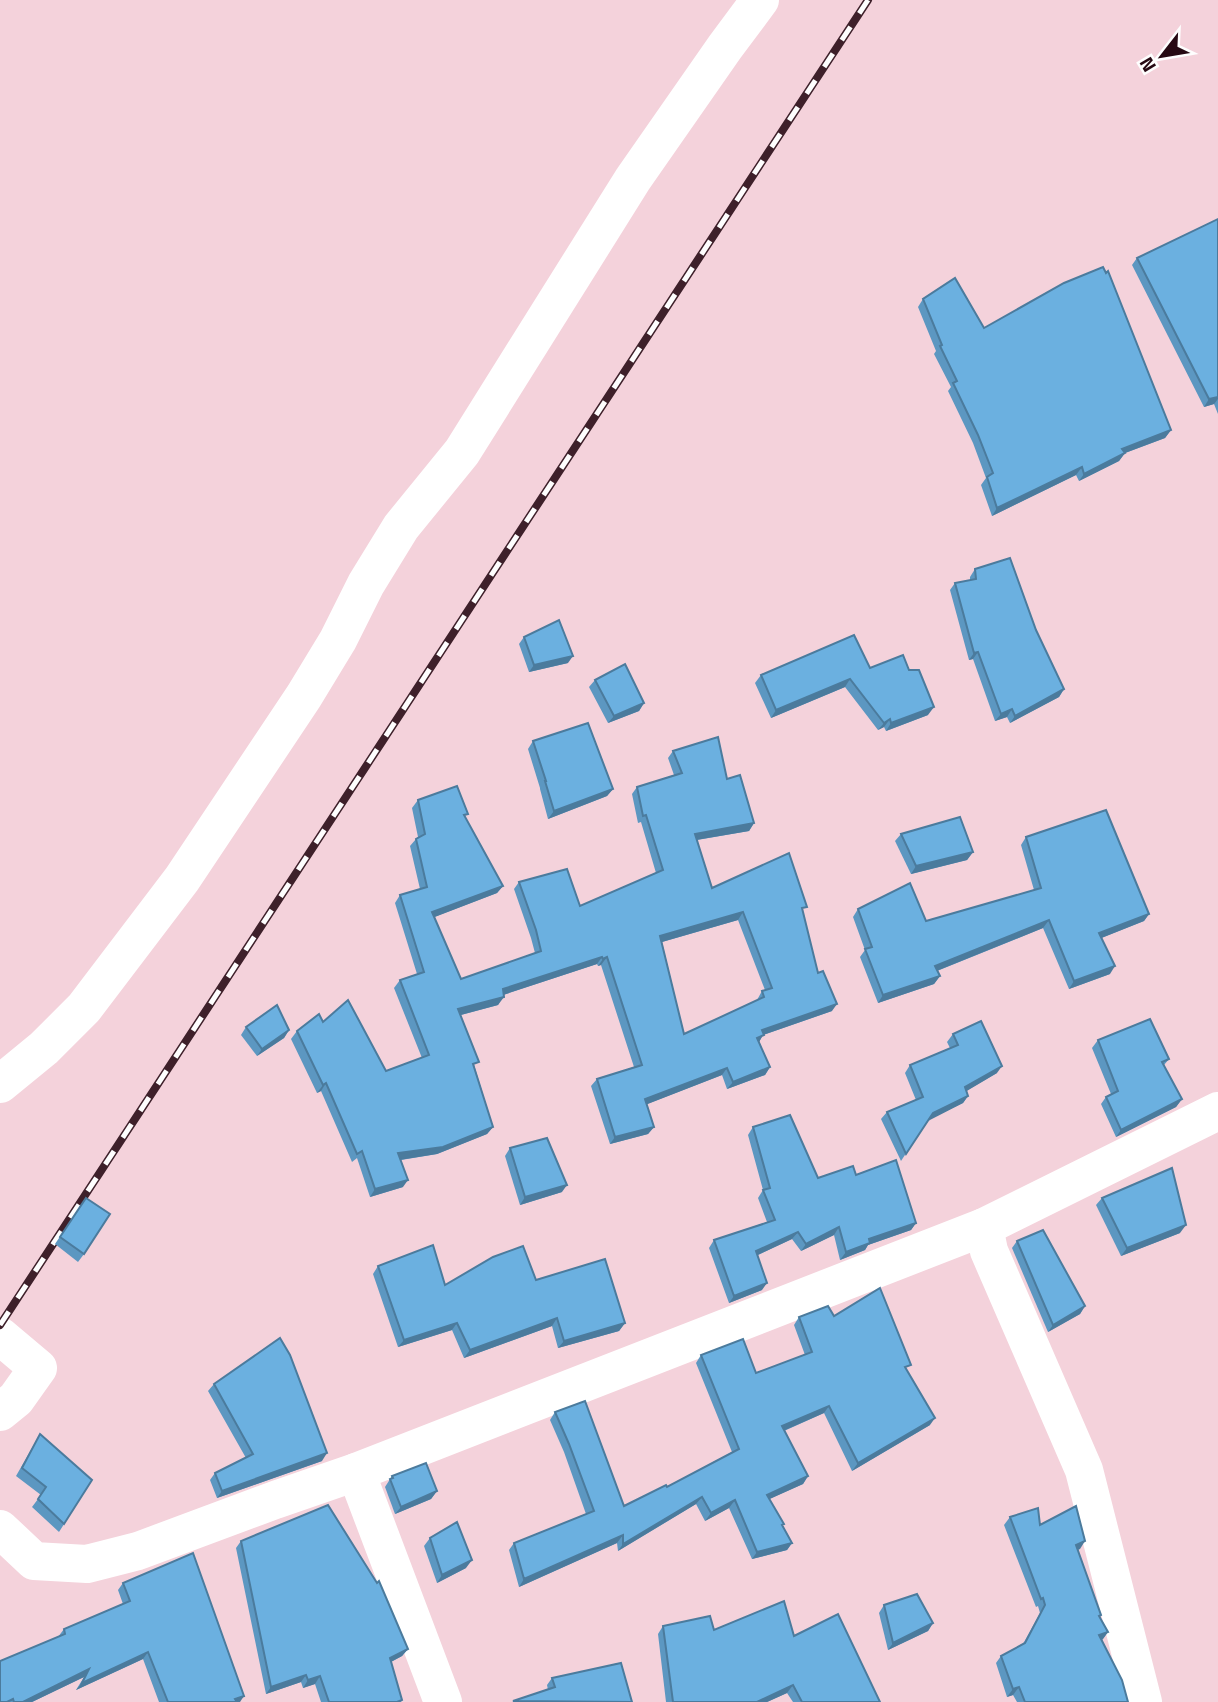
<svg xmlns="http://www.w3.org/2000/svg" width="1218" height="1702" viewBox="0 0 1218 1702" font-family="'Titillium Web',sans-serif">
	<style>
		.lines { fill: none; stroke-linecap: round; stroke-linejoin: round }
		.minor { stroke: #fff; stroke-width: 38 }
		.rail-casing { stroke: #3e202a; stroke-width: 8 }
		.rail { stroke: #fefefe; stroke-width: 5; stroke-dasharray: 16; stroke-linecap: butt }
		.wall { fill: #5c97c1; fill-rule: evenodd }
		.shaded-wall { fill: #4b7b9d }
		.building { fill: #6bb0e0; stroke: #4b7b9d; stroke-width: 2; fill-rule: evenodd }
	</style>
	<rect width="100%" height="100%" fill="#f4d2db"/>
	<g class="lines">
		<g class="minor">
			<path d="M 0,1084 L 44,1048 L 84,1008 L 182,879 L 304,696 L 338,640 L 366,584 L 401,527 L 462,452 L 633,179 L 725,47 L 760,0"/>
			<path d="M 984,1227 L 989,1251 L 1084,1470 L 1143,1702"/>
			<path d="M 0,1336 L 38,1368 L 16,1399 L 0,1412"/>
			<path d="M 0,1529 L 34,1561 L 87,1564 L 138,1551 L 275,1500 L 356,1472"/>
			<path d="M 443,1702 L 356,1472 L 984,1227 L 1218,1111"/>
		</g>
		<g class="rail-casing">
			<path id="rail" d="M 0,1325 L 868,0"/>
		</g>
		<use href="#rail" class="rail"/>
	</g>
	<g class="wall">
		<path d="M 1218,219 L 1218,414 L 1214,404 L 1204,407 L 1132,265 L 1137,258 Z"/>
		<path d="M 923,299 L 984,328 L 1171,430 L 1165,438 L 1125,453 L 1119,461 L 1079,481 L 1076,475 L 992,516 L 981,485 L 986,478 L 973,443 L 948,391 L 951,387 L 934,354 L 936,351 L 918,307 Z"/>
		<path d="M 975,569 L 1036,630 L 1064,689 L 1059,697 L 1010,723 L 1007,717 L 995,721 L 973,659 L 969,660 L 950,590 L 955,583 L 970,580 L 970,577 Z"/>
		<path d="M 524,637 L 568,663 L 529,672 L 519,644 Z"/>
		<path d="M 870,668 L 928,715 L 886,731 L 884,727 L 878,730 L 845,687 L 771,718 L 755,683 L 761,675 Z"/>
		<path d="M 595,680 L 644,703 L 639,711 L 608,723 L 589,687 Z"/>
		<path d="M 533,741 L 613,789 L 607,796 L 548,819 L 540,789 L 540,788 L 528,749 Z"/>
		<path d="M 673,751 L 727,779 L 754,823 L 749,831 L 697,840 L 712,888 L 803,912 L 818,973 L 832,1011 L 763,1035 L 759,1042 L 770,1067 L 765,1075 L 727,1089 L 722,1075 L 647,1104 L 654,1127 L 648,1134 L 610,1144 L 591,1086 L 597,1079 L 634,1067 L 601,965 L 598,966 L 597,964 L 503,995 L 498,1005 L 461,1015 L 475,1068 L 493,1127 L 487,1134 L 437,1154 L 401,1160 L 403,1187 L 370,1197 L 357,1158 L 352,1162 L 321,1091 L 317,1093 L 291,1039 L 297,1031 L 323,1022 L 386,1071 L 422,1058 L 394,988 L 400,980 L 417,974 L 395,903 L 400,895 L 420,889 L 410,846 L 416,839 L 418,837 L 412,808 L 418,800 L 465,817 L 503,886 L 497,893 L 434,917 L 461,979 L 535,953 L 531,938 L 514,889 L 519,882 L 580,906 L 656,873 L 641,822 L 638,823 L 632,794 L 637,787 L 674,775 L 668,758 ZM 738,920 L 765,990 L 762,991 L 757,1000 L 684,1034 L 662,942 Z"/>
		<path d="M 901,834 L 973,852 L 967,860 L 911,874 L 895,841 Z"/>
		<path d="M 1026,837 L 1149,914 L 1144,921 L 1101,938 L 1110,974 L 1069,989 L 1043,928 L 937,971 L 940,976 L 934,984 L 878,1003 L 860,957 L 865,950 L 853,917 L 858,909 L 926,921 L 1034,890 L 1021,845 Z"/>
		<path d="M 246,1027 L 289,1030 L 284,1038 L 257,1056 L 241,1035 Z"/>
		<path d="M 953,1034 L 997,1073 L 966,1091 L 968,1096 L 963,1103 L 928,1120 L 901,1161 L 881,1119 L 887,1112 L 916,1100 L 905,1073 L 910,1065 L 950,1048 L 947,1042 Z"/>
		<path d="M 1098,1040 L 1169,1059 L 1164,1065 L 1182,1099 L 1176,1107 L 1116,1137 L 1101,1104 L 1106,1097 L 1111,1094 L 1092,1048 Z"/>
		<path d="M 753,1127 L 818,1178 L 856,1175 L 916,1223 L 911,1230 L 868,1245 L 865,1250 L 840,1260 L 834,1235 L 801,1251 L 792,1239 L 758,1255 L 762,1290 L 729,1303 L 709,1248 L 714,1240 L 767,1222 L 758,1198 L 763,1190 L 748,1135 Z"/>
		<path d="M 510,1148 L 562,1192 L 520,1205 L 505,1156 Z"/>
		<path d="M 86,1198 L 84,1254 L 78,1262 L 55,1244 Z"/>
		<path d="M 1102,1198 L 1180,1233 L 1121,1256 L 1096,1205 Z"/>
		<path d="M 1017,1241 L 1085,1306 L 1080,1314 L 1048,1332 L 1012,1248 Z"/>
		<path d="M 378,1266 L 445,1285 L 536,1280 L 625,1323 L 619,1331 L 558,1348 L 552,1326 L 464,1358 L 452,1330 L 398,1347 L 373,1274 Z"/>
		<path d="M 834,1316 L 907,1370 L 930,1425 L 852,1471 L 824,1413 L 784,1431 L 808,1476 L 803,1484 L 769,1499 L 792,1543 L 787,1550 L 752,1559 L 729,1508 L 705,1521 L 696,1504 L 618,1551 L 617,1543 L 519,1587 L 509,1550 L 514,1543 L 586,1514 L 564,1452 L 550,1420 L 555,1412 L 624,1506 L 667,1487 L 732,1452 L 696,1363 L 701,1355 L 756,1373 L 805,1355 L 794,1325 L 799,1317 Z"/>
		<path d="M 214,1384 L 322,1461 L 217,1498 L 210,1480 L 215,1473 L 246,1458 L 208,1391 Z"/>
		<path d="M 40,1434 L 92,1480 L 59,1532 L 32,1507 L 41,1495 L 16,1476 Z"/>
		<path d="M 392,1476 L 437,1491 L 431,1499 L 395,1514 L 385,1487 Z"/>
		<path d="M 1010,1517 L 1040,1525 L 1080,1549 L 1077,1550 L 1101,1615 L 1100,1617 L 1108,1632 L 1102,1640 L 1128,1702 L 1017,1702 L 1013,1695 L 1007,1697 L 996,1663 L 1001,1656 L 1023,1644 L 1040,1613 L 1038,1606 L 1036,1607 L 1004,1525 Z"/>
		<path d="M 430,1538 L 466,1568 L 437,1583 L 424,1546 Z"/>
		<path d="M 241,1541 L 408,1649 L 402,1656 L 391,1662 L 402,1700 L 401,1702 L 321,1702 L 315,1684 L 303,1688 L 301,1682 L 266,1694 L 236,1548 Z"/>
		<path d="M 123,1583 L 240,1702 L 159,1702 L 143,1659 L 76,1690 L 84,1677 L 32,1702 L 0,1702 L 58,1637 L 64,1629 L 123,1604 L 118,1590 Z"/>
		<path d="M 884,1605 L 933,1623 L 928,1631 L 888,1650 L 879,1613 Z"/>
		<path d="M 663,1626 L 794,1636 L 880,1702 L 793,1702 L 787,1693 L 767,1702 L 666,1702 L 658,1634 Z"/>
		<path d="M 552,1678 L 632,1702 L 512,1702 L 548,1690 L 547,1685 Z"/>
	</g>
	<g class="shaded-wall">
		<path d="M 1218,397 L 1218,399 L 1214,404 L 1204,407 L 1209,399 Z"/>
		<path d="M 1171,430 L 1165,438 L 1117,456 L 1122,449 Z"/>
		<path d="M 1125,453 L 1119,461 L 1079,481 L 1084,474 Z"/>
		<path d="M 1082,467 L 1076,475 L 992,516 L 997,508 Z"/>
		<path d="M 978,652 L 973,659 L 969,660 L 974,653 Z"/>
		<path d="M 573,656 L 568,663 L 529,672 L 534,665 Z"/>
		<path d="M 850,679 L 845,687 L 771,718 L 776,710 Z"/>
		<path d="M 1064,689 L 1059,697 L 1010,723 L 1015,716 Z"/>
		<path d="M 644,703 L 639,711 L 608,723 L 614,716 Z"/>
		<path d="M 934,707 L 928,715 L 886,731 L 891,723 Z"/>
		<path d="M 1012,709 L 1007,717 L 995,721 L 1001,714 Z"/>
		<path d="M 890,719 L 884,727 L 878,730 L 884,723 Z"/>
		<path d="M 613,789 L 607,796 L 548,819 L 554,811 Z"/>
		<path d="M 754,823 L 749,831 L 690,841 L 695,834 Z"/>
		<path d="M 973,852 L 967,860 L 911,874 L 916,866 Z"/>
		<path d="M 503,886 L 497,893 L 427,920 L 432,912 Z"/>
		<path d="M 743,912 L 738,920 L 655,944 L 660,936 Z"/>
		<path d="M 1149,914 L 1144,921 L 1094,941 L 1099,933 Z"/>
		<path d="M 1049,920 L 1043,928 L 929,974 L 935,966 Z"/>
		<path d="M 602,957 L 597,964 L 497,997 L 503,989 Z"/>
		<path d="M 607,957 L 601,965 L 598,966 L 603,959 Z"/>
		<path d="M 1115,966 L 1110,974 L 1069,989 L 1074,981 Z"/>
		<path d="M 940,976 L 934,984 L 878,1003 L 883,995 Z"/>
		<path d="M 504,997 L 498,1005 L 453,1017 L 458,1009 Z"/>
		<path d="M 837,1004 L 832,1011 L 763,1035 L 759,1042 L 751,1045 L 762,1030 Z"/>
		<path d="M 289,1030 L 284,1038 L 257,1056 L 262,1049 Z"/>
		<path d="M 1002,1066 L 997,1073 L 960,1095 L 965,1087 Z"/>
		<path d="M 770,1067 L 765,1075 L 727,1089 L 733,1082 Z"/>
		<path d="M 727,1068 L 722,1075 L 640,1107 L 645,1099 Z"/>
		<path d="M 326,1083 L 321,1091 L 317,1093 L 323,1085 Z"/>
		<path d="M 968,1096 L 963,1103 L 928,1121 L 933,1113 Z"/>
		<path d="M 1182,1099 L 1176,1107 L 1116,1137 L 1121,1130 Z"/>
		<path d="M 493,1127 L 487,1134 L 437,1154 L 393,1161 L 398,1153 Z"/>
		<path d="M 654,1127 L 648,1134 L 610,1144 L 615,1137 Z"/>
		<path d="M 408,1180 L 403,1187 L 370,1197 L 375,1189 Z"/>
		<path d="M 567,1185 L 562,1192 L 520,1205 L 525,1197 Z"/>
		<path d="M 916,1223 L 911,1230 L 868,1245 L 865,1250 L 840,1260 L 846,1252 L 869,1239 Z"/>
		<path d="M 1186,1225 L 1180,1233 L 1121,1256 L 1127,1248 Z"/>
		<path d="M 839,1227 L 834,1235 L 801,1251 L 806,1244 Z"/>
		<path d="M 798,1232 L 792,1239 L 751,1258 L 756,1251 Z"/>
		<path d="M 767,1283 L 762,1290 L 729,1303 L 734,1296 Z"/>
		<path d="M 1085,1306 L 1080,1314 L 1048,1332 L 1053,1325 Z"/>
		<path d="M 557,1318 L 552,1326 L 464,1358 L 470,1350 Z"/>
		<path d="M 457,1323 L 452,1330 L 398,1347 L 404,1340 Z"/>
		<path d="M 625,1323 L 619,1331 L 558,1348 L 564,1341 Z"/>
		<path d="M 829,1406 L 824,1413 L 776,1434 L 782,1426 Z"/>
		<path d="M 935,1418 L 930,1425 L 852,1471 L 858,1463 Z"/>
		<path d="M 327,1453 L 322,1461 L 217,1498 L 222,1491 Z"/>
		<path d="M 808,1476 L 803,1484 L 761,1503 L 767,1495 Z"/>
		<path d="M 437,1491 L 431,1499 L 395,1514 L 401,1507 Z"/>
		<path d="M 702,1497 L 696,1504 L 618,1551 L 623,1544 Z"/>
		<path d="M 735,1500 L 729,1508 L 705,1521 L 711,1513 Z"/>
		<path d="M 623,1535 L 617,1543 L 519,1587 L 524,1579 Z"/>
		<path d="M 1085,1541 L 1080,1549 L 1070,1552 L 1076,1545 Z"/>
		<path d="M 792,1543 L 787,1550 L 752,1559 L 757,1552 Z"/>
		<path d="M 472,1560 L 466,1568 L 437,1583 L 442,1575 Z"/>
		<path d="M 933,1623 L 928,1631 L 888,1650 L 893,1643 Z"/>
		<path d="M 1108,1632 L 1103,1639 L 1094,1643 L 1099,1635 Z"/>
		<path d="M 408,1649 L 402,1656 L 385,1665 L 390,1658 Z"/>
		<path d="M 148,1652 L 143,1659 L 76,1690 L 82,1683 Z"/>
		<path d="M 89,1669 L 84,1677 L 32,1702 L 23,1702 Z"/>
		<path d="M 306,1675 L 301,1682 L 266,1694 L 271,1687 Z"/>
		<path d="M 320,1676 L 315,1684 L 303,1688 L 308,1680 Z"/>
		<path d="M 793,1685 L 787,1693 L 767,1702 L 757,1702 Z"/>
		<path d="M 1019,1687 L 1013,1695 L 1007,1697 L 1013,1689 Z"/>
		<path d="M 244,1696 L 240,1702 L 233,1702 L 235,1699 Z"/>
	</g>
	<g class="building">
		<path d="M 1218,219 L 1218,397 L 1209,399 L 1137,258 Z"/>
		<path d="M 1103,267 L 1106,273 L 1108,271 L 1171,430 L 1122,449 L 1125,453 L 1084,474 L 1082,467 L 997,508 L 987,477 L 993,473 L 978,435 L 953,383 L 957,381 L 940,346 L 942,345 L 923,299 L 955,278 L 984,328 L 1064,283 Z"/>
		<path d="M 1010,558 L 1036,630 L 1064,689 L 1015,716 L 1012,709 L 1001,714 L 978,652 L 974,653 L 955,583 L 976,579 L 975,569 Z"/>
		<path d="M 559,620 L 573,656 L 534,665 L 524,637 Z"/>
		<path d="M 854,635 L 870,668 L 903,655 L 909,670 L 919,670 L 934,707 L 891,723 L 890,719 L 884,723 L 850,679 L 776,710 L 761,675 Z"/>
		<path d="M 625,664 L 644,703 L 614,716 L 595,680 Z"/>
		<path d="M 588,723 L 613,789 L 554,811 L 545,781 L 546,781 L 533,741 Z"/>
		<path d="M 718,737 L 727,779 L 740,775 L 754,823 L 695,834 L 712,888 L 789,853 L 807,907 L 802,908 L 818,973 L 823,971 L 837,1004 L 762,1030 L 764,1035 L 757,1038 L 770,1067 L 733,1082 L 727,1068 L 645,1099 L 654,1127 L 615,1137 L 597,1079 L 642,1065 L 607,957 L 603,959 L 602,957 L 503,989 L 504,997 L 458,1009 L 479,1062 L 473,1064 L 493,1127 L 443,1147 L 398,1153 L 408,1180 L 375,1189 L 362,1151 L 357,1154 L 326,1083 L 323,1085 L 297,1031 L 319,1014 L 323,1022 L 348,1000 L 386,1071 L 429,1055 L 400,980 L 424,972 L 400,895 L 427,887 L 416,839 L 425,834 L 418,800 L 457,786 L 468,814 L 464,815 L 503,886 L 432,912 L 461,979 L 541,951 L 536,930 L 519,882 L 567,869 L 580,906 L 663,870 L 646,815 L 643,816 L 637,787 L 682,773 L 673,751 ZM 743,912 L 772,988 L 762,991 L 764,997 L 684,1034 L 660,936 Z"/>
		<path d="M 1106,810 L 1149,914 L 1099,933 L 1115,966 L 1074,981 L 1049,920 L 935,966 L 940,976 L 883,995 L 865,949 L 872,947 L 858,909 L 910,883 L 926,921 L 1041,888 L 1026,837 Z"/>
		<path d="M 960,817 L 973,852 L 916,866 L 901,834 Z"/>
		<path d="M 277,1005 L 289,1030 L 262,1049 L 246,1027 Z"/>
		<path d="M 1150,1019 L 1169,1059 L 1162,1062 L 1182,1099 L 1121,1130 L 1106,1097 L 1118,1091 L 1098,1040 Z"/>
		<path d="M 981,1021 L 1002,1066 L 965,1087 L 968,1096 L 933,1113 L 906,1154 L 887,1112 L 923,1097 L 910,1065 L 958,1045 L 953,1034 Z"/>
		<path d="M 790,1115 L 818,1178 L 853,1166 L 856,1175 L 896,1160 L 916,1223 L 869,1239 L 870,1243 L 846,1252 L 839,1227 L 806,1244 L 798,1232 L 756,1251 L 767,1283 L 734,1296 L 714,1240 L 775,1220 L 763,1190 L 770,1188 L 753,1127 Z"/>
		<path d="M 547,1138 L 567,1185 L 525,1197 L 510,1148 Z"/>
		<path d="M 1172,1168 L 1186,1225 L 1127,1248 L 1102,1198 Z"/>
		<path d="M 86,1198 L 110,1214 L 84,1254 L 60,1237 Z"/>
		<path d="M 1043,1230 L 1085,1306 L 1053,1325 L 1017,1241 Z"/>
		<path d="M 433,1245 L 445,1285 L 493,1257 L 523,1246 L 536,1280 L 605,1259 L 625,1323 L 564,1341 L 557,1318 L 470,1350 L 457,1323 L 404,1340 L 378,1266 Z"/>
		<path d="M 880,1288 L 911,1365 L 905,1367 L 935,1418 L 858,1463 L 829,1406 L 782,1426 L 808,1476 L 767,1495 L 784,1524 L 782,1525 L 792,1543 L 757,1552 L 735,1500 L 711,1513 L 702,1497 L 623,1544 L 623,1535 L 524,1579 L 514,1543 L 594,1511 L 569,1444 L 555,1412 L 585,1401 L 624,1506 L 666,1485 L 667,1487 L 739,1449 L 701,1355 L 743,1339 L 756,1373 L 812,1352 L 799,1317 L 828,1306 L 834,1316 Z"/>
		<path d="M 280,1338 L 290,1355 L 327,1453 L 222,1491 L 215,1473 L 253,1454 L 214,1384 Z"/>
		<path d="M 40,1434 L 92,1480 L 64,1524 L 38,1499 L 46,1487 L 22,1468 Z"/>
		<path d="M 426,1463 L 437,1491 L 401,1507 L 390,1479 L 393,1478 L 392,1476 Z"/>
		<path d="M 328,1505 L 377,1583 L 379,1581 L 408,1649 L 390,1658 L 402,1700 L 397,1702 L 329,1702 L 320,1676 L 308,1680 L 306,1675 L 271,1687 L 241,1541 Z"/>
		<path d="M 1076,1506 L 1085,1541 L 1076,1545 L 1101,1615 L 1099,1616 L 1108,1632 L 1099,1635 L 1122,1680 L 1128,1702 L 1025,1702 L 1019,1687 L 1013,1689 L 1001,1656 L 1025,1643 L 1045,1605 L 1043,1598 L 1041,1599 L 1010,1517 L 1038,1508 L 1040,1525 Z"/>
		<path d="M 457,1522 L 472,1560 L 442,1575 L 430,1538 Z"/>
		<path d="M 193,1553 L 244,1696 L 235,1699 L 237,1702 L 168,1702 L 148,1652 L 82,1683 L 89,1669 L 23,1702 L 14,1702 L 13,1699 L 7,1702 L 0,1702 L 0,1661 L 65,1634 L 64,1629 L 130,1601 L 123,1583 Z"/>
		<path d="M 917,1594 L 933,1623 L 893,1643 L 884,1605 Z"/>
		<path d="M 784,1601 L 794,1636 L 838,1614 L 880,1702 L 802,1702 L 793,1685 L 757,1702 L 673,1702 L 663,1626 L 710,1616 L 714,1630 Z"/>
		<path d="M 621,1663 L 632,1702 L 513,1701 L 555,1687 L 552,1678 Z"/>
	</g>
	<g transform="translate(1162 56) rotate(239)" stroke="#fefefe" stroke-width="5" paint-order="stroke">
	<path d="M0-5L12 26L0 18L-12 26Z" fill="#260913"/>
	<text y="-10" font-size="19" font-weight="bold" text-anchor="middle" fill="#260913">N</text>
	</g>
</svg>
